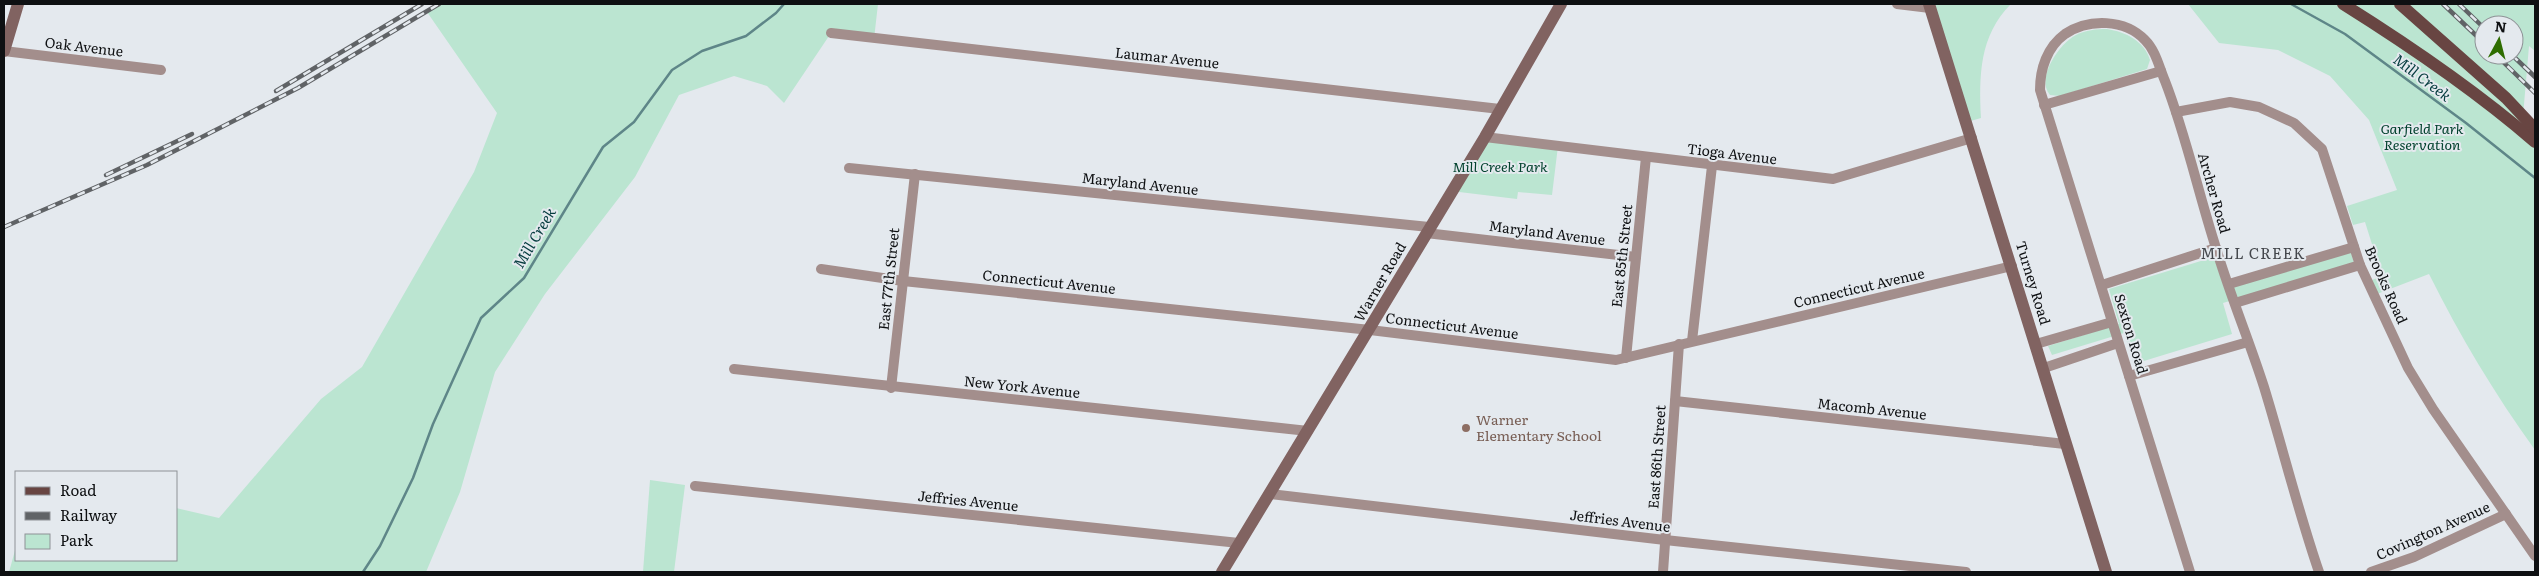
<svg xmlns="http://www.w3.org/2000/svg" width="2539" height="576" viewBox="0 0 2539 576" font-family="Literata,serif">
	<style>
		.green { fill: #bbe5d1; fill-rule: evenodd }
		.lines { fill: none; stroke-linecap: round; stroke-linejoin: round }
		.stream { stroke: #5e8688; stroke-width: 2.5 }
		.minor { stroke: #a38e8c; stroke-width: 10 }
		.secondary { stroke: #816361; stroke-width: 12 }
		.primary { stroke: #684542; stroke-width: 12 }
		.rail-casing { stroke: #606366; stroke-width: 4.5 }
		.rail { stroke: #e4e9ee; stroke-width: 2.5; stroke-dasharray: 8; stroke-linecap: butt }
		.education-dot { fill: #8d6e63; stroke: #e4e9ee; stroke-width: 2 }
		.labels { text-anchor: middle; stroke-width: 4; stroke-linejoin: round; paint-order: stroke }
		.street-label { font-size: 14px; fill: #0e1012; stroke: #e4e9ee }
		.park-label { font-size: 14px; font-style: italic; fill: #01412d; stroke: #e4e9ee }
		.education-label { font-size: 14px; fill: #785e54; stroke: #e4e9ee; text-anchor: start }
		.water-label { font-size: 15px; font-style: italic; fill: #063c3f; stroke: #e4e9ee }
		.neighbourhood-label { font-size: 15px; letter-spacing: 1px; fill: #44474c; stroke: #e4e9ee }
	</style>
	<rect width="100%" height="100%" fill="#e4e9ee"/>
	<g class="green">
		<path d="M 437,4 L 878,4 L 874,39 L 831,33 L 784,103 L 767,86 L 734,76 L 679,95 L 635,177 L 545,294 L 495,372 L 460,492 L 426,572 L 9,572 L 16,547 L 16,560 L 176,560 L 176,508 L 219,518 L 321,399 L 362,367 L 474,172 L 497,113 L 427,12 Z"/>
		<path d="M 1929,4 L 2011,4 C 1979,36 1979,76 1981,118 L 1967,122 Z"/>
		<path d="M 2188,4 L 2535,4 L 2535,51 L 2529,46 L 2523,116 L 2535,129 L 2535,450 C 2494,393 2460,336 2429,274 L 2377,294 L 2372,280 L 2382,276 L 2365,222 L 2353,225 L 2347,206 L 2397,190 L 2369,120 L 2330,76 L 2278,50 L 2219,43 ZM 2484,25 L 2514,25 L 2514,55 L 2484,55 Z"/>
		<path d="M 2107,29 C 2126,32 2144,41 2150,60 L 2147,69 L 2060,96 L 2050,95 C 2035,78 2060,43 2076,35 C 2086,30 2096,29 2107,29 Z"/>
		<path d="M 1485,137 L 1558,146 L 1552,195 L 1518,192 L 1517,199 L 1451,191 Z"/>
		<path d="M 2350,249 L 2354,263 L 2223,303 L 2232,334 L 2134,364 L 2124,333 L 2052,355 L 2048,346 L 2119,324 L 2109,289 L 2214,257 L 2224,287 Z"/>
		<path d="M 650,480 L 685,485 L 674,572 L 643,572 Z"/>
	</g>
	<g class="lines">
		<g class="stream">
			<path d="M 2291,4 L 2345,34 L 2466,123 L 2535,178"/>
			<path d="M 363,572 L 380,546 L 413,478 L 433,424 L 481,318 L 524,278 L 603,147 L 634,122 L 672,70 L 702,51 L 746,36 L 776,13 L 784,4"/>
		</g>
		<g class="minor">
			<path d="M 1897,4 L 1930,8"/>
			<path d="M 831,33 L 1500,109"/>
			<path d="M 4,51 L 161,70"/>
			<path d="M 2044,105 L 2161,71"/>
			<path d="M 2176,112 L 2230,102 L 2259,107 L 2294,123 L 2322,149 L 2360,265 L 2408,368 L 2433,409 L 2535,556"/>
			<path d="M 1485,137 L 1833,179 L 1972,138"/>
			<path d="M 849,168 L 1429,227"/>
			<path d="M 1426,233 L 1636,257"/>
			<path d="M 821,269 L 903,281 L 1370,330 L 1616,360 L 2012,266"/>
			<path d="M 2229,284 L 2354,247"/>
			<path d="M 2102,285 L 2216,248"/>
			<path d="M 2235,303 L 2360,265"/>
			<path d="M 1692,341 L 1712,166"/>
			<path d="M 2036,344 L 2112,322"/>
			<path d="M 1626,358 L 1646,157"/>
			<path d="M 2044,368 L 2118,343"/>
			<path d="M 734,369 L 1308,431"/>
			<path d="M 2129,376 L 2248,342"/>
			<path d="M 891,388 L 915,174"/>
			<path d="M 1675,401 L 2065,444"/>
			<path d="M 695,486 L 1239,543"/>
			<path d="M 1270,494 L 1665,540 L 1966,572"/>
			<path d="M 1663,572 L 1679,344"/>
			<path d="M 2190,572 L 2040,90 C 2040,69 2047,47 2065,34 C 2089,18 2125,19 2145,40 C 2156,51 2159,67 2165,81 C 2186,135 2198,192 2216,248 C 2230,295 2249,340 2264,387 C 2283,449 2298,511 2319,572"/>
			<path d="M 2371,572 L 2414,557 L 2506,514"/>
		</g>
		<g class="secondary">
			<path d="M 1929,4 L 2106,572"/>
			<path d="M 4,51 L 18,4"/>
			<path d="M 1222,572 L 1485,137 L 1561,4"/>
		</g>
		<g class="primary">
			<path d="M 2343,4 C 2410,46 2475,90 2535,142"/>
			<path d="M 2400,4 L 2506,98 L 2535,129"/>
		</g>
		<g class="rail-casing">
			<g id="rail">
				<path d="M 2443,4 L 2484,43"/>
				<path d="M 2459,4 L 2484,28"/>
				<path d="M 2496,55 L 2535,93"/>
				<path d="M 2512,55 L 2535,77"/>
				<path d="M 276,91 L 422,4"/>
				<path d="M 106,175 L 192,134"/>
				<path d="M 4,227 L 147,165 L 298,88 L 439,4"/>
			</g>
		</g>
		<use href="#rail" class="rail"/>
	</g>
	<circle class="education-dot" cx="1466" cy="428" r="5"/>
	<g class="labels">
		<g class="street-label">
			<text transform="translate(84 47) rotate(7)" y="5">Oak Avenue</text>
			<text transform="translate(1167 58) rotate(6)" y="5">Laumar Avenue</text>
			<text transform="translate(1732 154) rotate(7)" y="5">Tioga Avenue</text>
			<text transform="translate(1140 184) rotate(6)" y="5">Maryland Avenue</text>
			<text transform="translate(2214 193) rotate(74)" y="5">Archer Road</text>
			<text transform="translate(1547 233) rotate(7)" y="5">Maryland Avenue</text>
			<text transform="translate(1622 256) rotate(-84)" y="5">East 85th Street</text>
			<text transform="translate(889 279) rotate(-84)" y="5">East 77th Street</text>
			<text transform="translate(1049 282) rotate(6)" y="5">Connecticut Avenue</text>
			<text transform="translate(1380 282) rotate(-60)" y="5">Warner Road</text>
			<text transform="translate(2033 283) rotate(73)" y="5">Turney Road</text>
			<text transform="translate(2386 285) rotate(66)" y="5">Brooks Road</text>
			<text transform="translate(1859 288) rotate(-13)" y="5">Connecticut Avenue</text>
			<text transform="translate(1452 326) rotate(7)" y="5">Connecticut Avenue</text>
			<text transform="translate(2131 334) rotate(73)" y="5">Sexton Road</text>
			<text transform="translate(1022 387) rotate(6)" y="5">New York Avenue</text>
			<text transform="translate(1872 409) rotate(6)" y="5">Macomb Avenue</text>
			<text transform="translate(1657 457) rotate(-86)" y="5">East 86th Street</text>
			<text transform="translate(968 501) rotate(6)" y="5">Jeffries Avenue</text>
			<text transform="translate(1620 521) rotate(7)" y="5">Jeffries Avenue</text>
			<text transform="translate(2433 531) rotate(-24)" y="5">Covington Avenue</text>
		</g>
		<g class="park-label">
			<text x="2422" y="134">Garfield Park<tspan x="2422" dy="16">Reservation</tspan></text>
			<text x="1500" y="172">Mill Creek Park</text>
		</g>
		<g class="education-label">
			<text x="1476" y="425">Warner<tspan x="1476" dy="16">Elementary School</tspan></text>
		</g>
		<g class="water-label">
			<text transform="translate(2422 78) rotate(37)" y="5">Mill Creek</text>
			<text transform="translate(535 238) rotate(-59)" y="5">Mill Creek</text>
		</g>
		<g class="neighbourhood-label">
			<text x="2253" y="259">MILL CREEK</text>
		</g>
	</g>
	<rect width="2539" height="576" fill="none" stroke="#0e1012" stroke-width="10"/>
	<rect x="15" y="471" width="162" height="90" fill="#e4e9ee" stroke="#8e9296"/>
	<rect x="25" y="487" width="25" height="8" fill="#684542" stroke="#8e9296"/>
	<text x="60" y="496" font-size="15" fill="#0e1012">Road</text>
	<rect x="25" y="512" width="25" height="8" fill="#606366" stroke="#8e9296"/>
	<text x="60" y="521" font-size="15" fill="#0e1012">Railway</text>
	<rect x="25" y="534" width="25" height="15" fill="#bbe5d1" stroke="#8e9296"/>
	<text x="60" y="546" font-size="15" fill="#0e1012">Park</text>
	<g transform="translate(2499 40) rotate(7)"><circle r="24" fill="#e4e9ee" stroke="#8e9296"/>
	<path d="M0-4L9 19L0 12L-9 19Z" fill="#2e6d00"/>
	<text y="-8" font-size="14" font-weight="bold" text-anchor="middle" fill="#0e1012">N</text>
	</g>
</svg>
